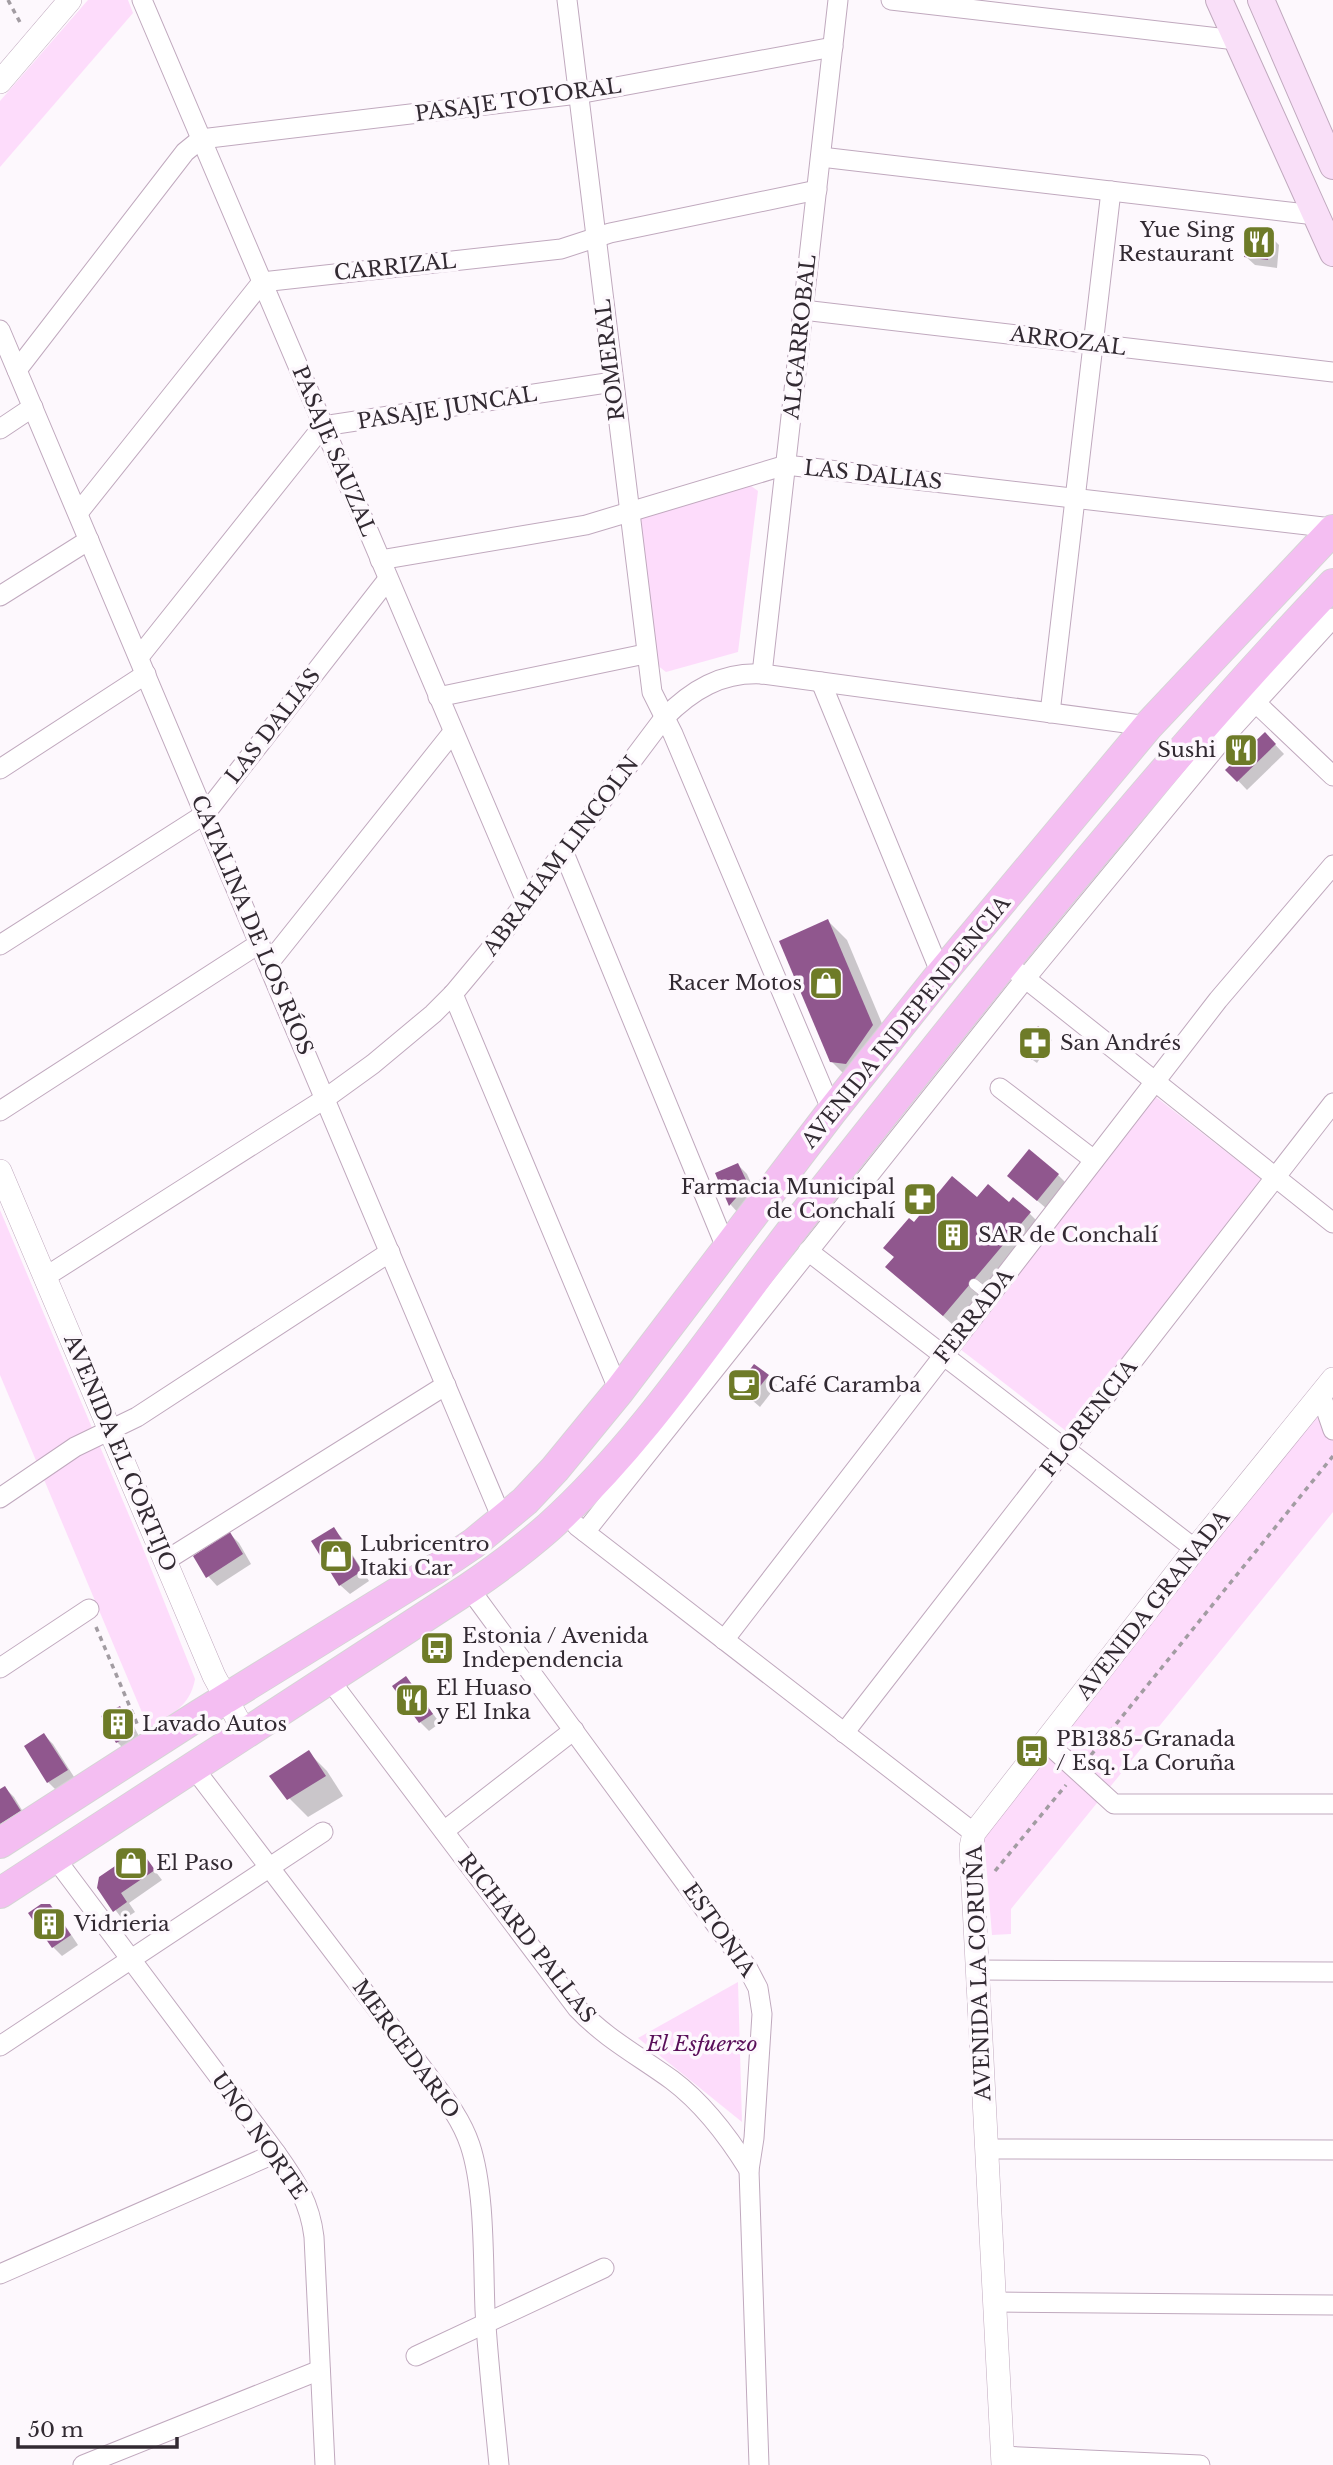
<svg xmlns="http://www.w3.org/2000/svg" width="1333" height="2465" viewBox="0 0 1333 2465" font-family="'Libre Baskerville',serif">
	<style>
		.green { fill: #fddcfb }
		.shadow { fill: #0003 }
		.building { fill: #90578e }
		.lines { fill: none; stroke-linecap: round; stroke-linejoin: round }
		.service-casing { stroke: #c0a9be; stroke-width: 11 }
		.minor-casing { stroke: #c0a9be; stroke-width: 21 }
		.tertiary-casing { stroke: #c0a9be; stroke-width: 24 }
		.secondary-casing { stroke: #c0a9be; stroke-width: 28 }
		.primary-casing { stroke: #d6d4d6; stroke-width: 32 }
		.path { stroke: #a29ca2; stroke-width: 3.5; stroke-dasharray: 5 5; stroke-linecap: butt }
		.service { stroke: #fff; stroke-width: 10 }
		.minor { stroke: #fff; stroke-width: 19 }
		.tertiary { stroke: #fff; stroke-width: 23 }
		.secondary { stroke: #f9dff8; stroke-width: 26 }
		.primary { stroke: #f4bef2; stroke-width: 30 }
		.labels { text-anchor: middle; stroke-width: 7; stroke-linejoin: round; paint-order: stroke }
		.street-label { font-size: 21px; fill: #322a32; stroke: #fdf8fd }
		.poi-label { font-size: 21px; fill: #322a32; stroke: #fdf8fd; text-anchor: start }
		.park-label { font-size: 21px; font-style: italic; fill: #590f59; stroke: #fdf8fd }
	</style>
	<rect width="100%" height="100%" fill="#fdf8fd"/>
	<g class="green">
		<path d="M 88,0 L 128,0 L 133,13 L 0,167 L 0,101 Z"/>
		<path d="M 747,483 L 758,491 L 738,652 L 666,672 L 657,665 L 639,514 Z"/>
		<path d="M 1156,1097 L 1261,1179 L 1066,1431 L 960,1349 Z"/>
		<path d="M 0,1210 L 142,1546 L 195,1679 C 190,1707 171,1714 149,1729 L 0,1375 Z"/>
		<path d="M 1333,1389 L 1333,1512 L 1011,1909 L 1011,1934 L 992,1935 L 984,1837 Z"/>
		<path d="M 738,1982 L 742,2122 L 638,2038 Z"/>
	</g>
	<g class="shadow">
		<path d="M 1270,236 L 1279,245 L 1277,268 L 1255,265 L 1245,256 Z"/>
		<path d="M 1265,734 L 1284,754 L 1247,790 L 1228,770 Z"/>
		<path d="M 828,921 L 847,940 L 891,1045 L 851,1081 L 831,1061 Z"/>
		<path d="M 1038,1028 L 1052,1040 L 1037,1063 L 1026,1055 Z"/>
		<path d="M 738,1165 L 747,1174 L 756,1194 L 739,1214 L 731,1205 L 717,1174 Z"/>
		<path d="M 1058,1175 L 1067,1184 L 1047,1209 L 1019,1185 Z"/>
		<path d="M 977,1200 L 1009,1204 L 1029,1213 L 1048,1232 L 962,1333 L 888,1267 L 914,1224 Z"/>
		<path d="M 767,1376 L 777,1385 L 760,1407 L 738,1388 Z"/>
		<path d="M 333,1529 L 342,1538 L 369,1581 L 350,1594 L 340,1585 Z"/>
		<path d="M 230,1534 L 239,1543 L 251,1564 L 217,1586 L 208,1576 Z"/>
		<path d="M 405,1678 L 440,1723 L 429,1731 L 420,1722 Z"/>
		<path d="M 120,1708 L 129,1717 L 142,1742 L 126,1751 L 117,1742 Z"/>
		<path d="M 44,1735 L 53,1744 L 76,1780 L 57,1791 L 48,1782 Z"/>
		<path d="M 308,1752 L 327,1771 L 343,1796 L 308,1817 L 289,1798 Z"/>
		<path d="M 5,1788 L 14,1797 L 28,1820 L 0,1838 L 0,1791 Z"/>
		<path d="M 140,1851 L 162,1880 L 129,1903 L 135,1912 L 123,1920 L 98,1887 Z"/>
		<path d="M 49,1906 L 58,1915 L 78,1945 L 62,1956 L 53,1947 Z"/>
	</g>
	<g class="building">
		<path d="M 1246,232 L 1271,235 L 1268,260 L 1244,257 Z"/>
		<path d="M 1265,732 L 1276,744 L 1237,782 L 1225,770 Z"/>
		<path d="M 828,919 L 873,1025 L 846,1064 L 830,1062 L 779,941 Z"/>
		<path d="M 1038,1026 L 1049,1034 L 1032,1060 L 1020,1051 Z"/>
		<path d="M 1029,1149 L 1059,1174 L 1037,1201 L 1007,1176 Z"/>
		<path d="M 738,1163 L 748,1184 L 729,1206 L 715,1173 Z"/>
		<path d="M 952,1176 L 977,1197 L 988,1184 L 1009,1202 L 1013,1197 L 1031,1212 L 943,1316 L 885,1267 L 894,1257 L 883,1248 L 909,1218 L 914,1222 Z"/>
		<path d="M 754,1364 L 769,1375 L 750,1399 L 736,1388 Z"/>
		<path d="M 334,1527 L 362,1571 L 339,1586 L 311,1541 Z"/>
		<path d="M 230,1532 L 243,1554 L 206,1578 L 193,1556 Z"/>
		<path d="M 406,1676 L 433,1714 L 419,1723 L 392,1686 Z"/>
		<path d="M 120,1706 L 135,1733 L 116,1743 L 101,1716 Z"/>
		<path d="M 44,1733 L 68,1770 L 47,1783 L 24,1746 Z"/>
		<path d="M 309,1750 L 326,1776 L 287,1800 L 269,1776 Z"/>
		<path d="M 5,1786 L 21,1811 L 0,1824 L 0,1789 Z"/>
		<path d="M 140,1849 L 155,1870 L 121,1893 L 127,1902 L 113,1912 L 97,1888 L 99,1877 Z"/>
		<path d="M 41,1904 L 50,1904 L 71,1935 L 52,1948 L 28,1913 Z"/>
	</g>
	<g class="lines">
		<g class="service-casing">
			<path id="service" d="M 974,1284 L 989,1296"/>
		</g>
		<g class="minor-casing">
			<g id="minor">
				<path d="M 142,0 L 526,901"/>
				<path d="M 567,0 L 652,692 L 673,734 L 832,1111"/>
				<path d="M 891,0 L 1236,40"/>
				<path d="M 821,157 L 1315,215"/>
				<path d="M 803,310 L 1333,372"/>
				<path d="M 0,330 L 503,1521"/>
				<path d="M 17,370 L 185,152 L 201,139 L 578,94 L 833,47"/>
				<path d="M 0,429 L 33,407"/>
				<path d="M 78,513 L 262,282 L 561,249 L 610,233 L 817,190"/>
				<path d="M 380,560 L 586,525 L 786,465 L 1333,528"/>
				<path d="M 0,596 L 89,540"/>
				<path d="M 139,657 L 323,426 L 613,382"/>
				<path d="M 762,674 L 838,0"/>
				<path d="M 821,682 L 941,974"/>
				<path d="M 438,697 L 645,654"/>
				<path d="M 1255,702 L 1333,776"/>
				<path d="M 1050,713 L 1111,191"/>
				<path d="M 0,769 L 146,674"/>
				<path d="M 564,853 L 727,1250"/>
				<path d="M 0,945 L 205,814 L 388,579"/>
				<path d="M 269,963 L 453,732"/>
				<path d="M 1016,971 L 1333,1223"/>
				<path d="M 453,994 L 619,1391"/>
				<path d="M 1000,1088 L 1094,1160"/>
				<path d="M 0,1111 L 260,943"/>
				<path d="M 808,1251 L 1195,1549"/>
				<path d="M 45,1277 L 326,1098 L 373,1064 L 433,1014 L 453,994 L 488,952 L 664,718 C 692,690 721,672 762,674 L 1148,726"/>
				<path d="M 1321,1395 L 1333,1430"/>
				<path d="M 0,1498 L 75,1447 L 137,1417 L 390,1252"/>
				<path d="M 577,1526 L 974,1833"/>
				<path d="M 585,1532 L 1025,979 L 1227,734 L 1333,618"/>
				<path d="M 165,1561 L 446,1385"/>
				<path d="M 469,1588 L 747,1967 L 758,1988 L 762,2014 L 754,2138 L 749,2170 L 759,2465"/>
				<path d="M 724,1640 L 1218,1000 L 1333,865"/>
				<path d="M 0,1668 L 89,1609"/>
				<path d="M 329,1679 L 577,2008 C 605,2038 639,2056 672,2080 C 704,2104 728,2136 749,2170"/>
				<path d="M 844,1733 L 1333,1103"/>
				<path d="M 1046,1742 L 1114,1804 L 1333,1804"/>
				<path d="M 193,1767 L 432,2081 C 447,2101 462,2121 470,2145 C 485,2190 483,2261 485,2310 C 488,2362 494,2413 499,2465"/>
				<path d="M 444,1831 L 574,1730"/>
				<path d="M 55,1858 L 276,2153 C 296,2181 310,2203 314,2237 L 325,2465"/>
				<path d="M 977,1970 L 1333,1972"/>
				<path d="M 0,2046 L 323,1832"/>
				<path d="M 986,2149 L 1333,2150"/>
				<path d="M 0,2274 L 276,2153"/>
				<path d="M 994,2302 L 1333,2305"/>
				<path d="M 416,2356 L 604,2268"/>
				<path d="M 1002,2456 L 1200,2465"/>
				<path d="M 83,2465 L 320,2370"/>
			</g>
		</g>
		<g class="tertiary-casing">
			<g id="tertiary">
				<path d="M 0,82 L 70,0"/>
				<path d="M 0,1171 L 214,1676 L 245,1733"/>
				<path d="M 1003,2465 L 971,1847 L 974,1833 L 1195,1549 L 1333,1379"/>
			</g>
		</g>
		<g class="secondary-casing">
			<g id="secondary">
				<path d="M 1219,0 L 1333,253"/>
				<path d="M 1261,0 L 1333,166"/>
			</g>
		</g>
		<g class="primary-casing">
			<g id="primary">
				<path d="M 0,1843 L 199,1715 L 434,1570 L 474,1543 L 525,1501 L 555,1469 L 619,1391 L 832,1111 L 941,974 L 1148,726 L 1333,530"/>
				<path d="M 0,1893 L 469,1588 C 497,1569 524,1549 549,1527 C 651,1435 725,1314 810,1207 C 978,994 1146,781 1333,584"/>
			</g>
		</g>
		<g class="path">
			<path d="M 8,0 L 22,26"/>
			<path d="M 96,1627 L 138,1726"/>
			<path d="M 1091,1755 L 1333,1456"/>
			<path d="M 995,1871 L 1066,1785"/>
		</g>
		<use href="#service" class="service"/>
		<use href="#minor" class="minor"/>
		<use href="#tertiary" class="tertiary"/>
		<use href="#secondary" class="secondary"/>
		<use href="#primary" class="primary"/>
	</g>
	<defs>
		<g id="restaurant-square" transform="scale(1.75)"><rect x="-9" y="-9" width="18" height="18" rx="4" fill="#6e7b28" stroke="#fdf8fd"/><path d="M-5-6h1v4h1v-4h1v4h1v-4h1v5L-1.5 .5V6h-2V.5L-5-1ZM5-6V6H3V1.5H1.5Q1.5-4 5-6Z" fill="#fff"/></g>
		<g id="shop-square" transform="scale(1.75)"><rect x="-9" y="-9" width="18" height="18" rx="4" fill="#6e7b28" stroke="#fdf8fd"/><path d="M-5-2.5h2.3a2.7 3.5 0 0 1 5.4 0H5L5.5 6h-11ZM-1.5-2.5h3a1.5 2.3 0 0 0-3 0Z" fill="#fff"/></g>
		<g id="pharmacy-square" transform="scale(1.75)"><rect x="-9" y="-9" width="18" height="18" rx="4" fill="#6e7b28" stroke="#fdf8fd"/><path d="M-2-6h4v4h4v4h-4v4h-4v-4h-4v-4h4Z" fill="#fff"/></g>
		<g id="building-square" transform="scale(1.75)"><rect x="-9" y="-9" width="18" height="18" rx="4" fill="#6e7b28" stroke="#fdf8fd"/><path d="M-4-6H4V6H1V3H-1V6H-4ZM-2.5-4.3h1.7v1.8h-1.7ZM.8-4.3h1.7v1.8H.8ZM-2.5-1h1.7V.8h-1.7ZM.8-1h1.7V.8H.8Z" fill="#fff"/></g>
		<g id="cafe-square" transform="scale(1.75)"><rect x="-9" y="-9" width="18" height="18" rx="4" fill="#6e7b28" stroke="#fdf8fd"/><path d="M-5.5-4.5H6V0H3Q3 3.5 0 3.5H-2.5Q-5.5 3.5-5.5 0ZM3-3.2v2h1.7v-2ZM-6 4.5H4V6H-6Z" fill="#fff"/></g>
		<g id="bus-square" transform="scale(1.75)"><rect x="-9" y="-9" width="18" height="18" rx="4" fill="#6e7b28" stroke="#fdf8fd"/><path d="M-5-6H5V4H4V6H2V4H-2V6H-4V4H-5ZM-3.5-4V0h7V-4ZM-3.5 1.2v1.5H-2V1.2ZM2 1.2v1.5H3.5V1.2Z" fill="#fff"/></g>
	</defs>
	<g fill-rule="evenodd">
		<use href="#restaurant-square" x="1259" y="242"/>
		<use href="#restaurant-square" x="1241" y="750"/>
		<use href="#shop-square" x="826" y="983"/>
		<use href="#pharmacy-square" x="1035" y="1043"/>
		<use href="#pharmacy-square" x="920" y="1199"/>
		<use href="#building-square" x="953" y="1235"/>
		<use href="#cafe-square" x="744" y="1385"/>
		<use href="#shop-square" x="336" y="1556"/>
		<use href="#bus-square" x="437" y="1648"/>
		<use href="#restaurant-square" x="412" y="1700"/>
		<use href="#building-square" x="118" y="1724"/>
		<use href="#bus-square" x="1032" y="1751"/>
		<use href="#shop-square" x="131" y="1863"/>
		<use href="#building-square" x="49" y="1924"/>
	</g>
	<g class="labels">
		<g class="street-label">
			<text transform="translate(518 100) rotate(-8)" y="7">PASAJE TOTORAL</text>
			<text transform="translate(395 267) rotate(-6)" y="7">CARRIZAL</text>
			<text transform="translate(800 337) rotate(-84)" y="7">ALGARROBAL</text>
			<text transform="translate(1068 341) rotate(7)" y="7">ARROZAL</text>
			<text transform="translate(610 360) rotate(-97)" y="7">ROMERAL</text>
			<text transform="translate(447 408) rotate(-9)" y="7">PASAJE JUNCAL</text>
			<text transform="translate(334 451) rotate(67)" y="7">PASAJE SAUZAL</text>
			<text transform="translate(873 475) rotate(6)" y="7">LAS DALIAS</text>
			<text transform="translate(273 726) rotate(-52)" y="7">LAS DALIAS</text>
			<text transform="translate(561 856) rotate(-53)" y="7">ABRAHAM LINCOLN</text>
			<text transform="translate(252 925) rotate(67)" y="7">CATALINA DE LOS RÍOS</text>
			<text transform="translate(906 1022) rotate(-51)" y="7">AVENIDA INDEPENDENCIA</text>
			<text transform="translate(974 1316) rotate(-52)" y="7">FERRADA</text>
			<text transform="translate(1089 1418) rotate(-52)" y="7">FLORENCIA</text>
			<text transform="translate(120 1453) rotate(67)" y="7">AVENIDA EL CORTIJO</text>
			<text transform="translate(1153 1605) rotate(-52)" y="7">AVENIDA GRANADA</text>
			<text transform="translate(719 1930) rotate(55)" y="7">ESTONIA</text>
			<text transform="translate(527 1938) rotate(52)" y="7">RICHARD PALLAS</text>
			<text transform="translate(979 1973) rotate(-92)" y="7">AVENIDA LA CORUÑA</text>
			<text transform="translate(406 2049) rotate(54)" y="7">MERCEDARIO</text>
			<text transform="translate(259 2136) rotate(55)" y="7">UNO NORTE</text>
		</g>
		<g class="poi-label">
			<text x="1234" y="237" text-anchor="end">Yue Sing<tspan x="1234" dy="24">Restaurant</tspan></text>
			<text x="1216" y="757" text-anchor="end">Sushi</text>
			<text x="802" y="990" text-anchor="end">Racer Motos</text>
			<text x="1060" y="1050">San Andrés</text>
			<text x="895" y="1194" text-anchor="end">Farmacia Municipal<tspan x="895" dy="24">de Conchalí</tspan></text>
			<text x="978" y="1242">SAR de Conchalí</text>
			<text x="768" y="1392">Café Caramba</text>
			<text x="360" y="1551">Lubricentro<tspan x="360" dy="24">Itaki Car</tspan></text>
			<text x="462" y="1643">Estonia / Avenida<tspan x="462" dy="24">Independencia</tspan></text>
			<text x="436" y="1695">El Huaso<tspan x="436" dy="24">y El Inka</tspan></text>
			<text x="142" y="1731">Lavado Autos</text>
			<text x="1056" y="1746">PB1385-Granada<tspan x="1056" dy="24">/ Esq. La Coruña</tspan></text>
			<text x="156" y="1870">El Paso</text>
			<text x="74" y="1931">Vidrieria</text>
		</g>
		<g class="park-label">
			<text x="702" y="2051">El Esfuerzo</text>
		</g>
	</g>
	<path d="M18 2437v10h159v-10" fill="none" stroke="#322a32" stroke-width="3.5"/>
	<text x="28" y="2437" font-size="21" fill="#322a32" stroke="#fdf8fd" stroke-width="5" paint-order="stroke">50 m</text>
</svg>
